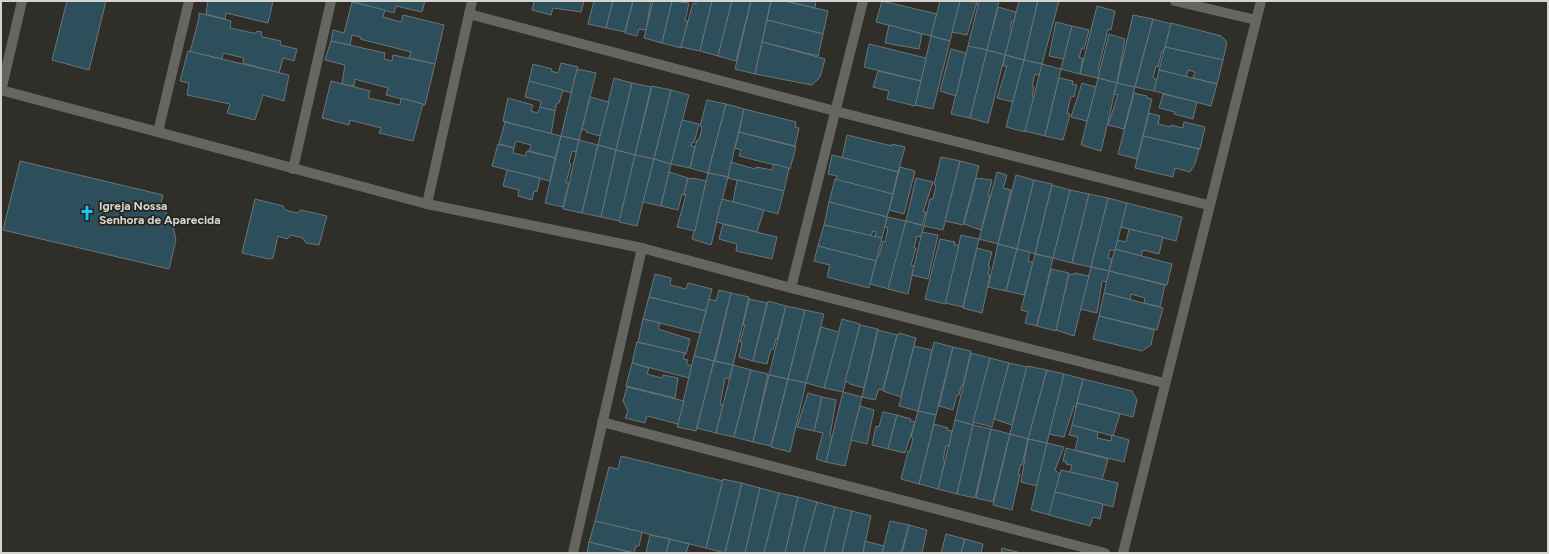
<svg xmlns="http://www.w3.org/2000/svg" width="1549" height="554" viewBox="0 0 1549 554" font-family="Figtree,sans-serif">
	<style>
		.building { fill: #2c4f5b; stroke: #6c7578 }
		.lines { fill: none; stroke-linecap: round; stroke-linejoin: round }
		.minor { stroke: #666561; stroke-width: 10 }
		.labels { text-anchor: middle; stroke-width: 3.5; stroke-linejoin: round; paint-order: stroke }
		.poi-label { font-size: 12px; font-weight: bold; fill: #d5d4d0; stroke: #27251e; text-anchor: start }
	</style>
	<rect width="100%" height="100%" fill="#302e28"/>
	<g class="building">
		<path d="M 67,1 L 106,1 L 89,70 L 52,60 Z"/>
		<path d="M 208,1 L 273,1 L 268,23 L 226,13 L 225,19 L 206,14 Z"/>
		<path d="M 350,1 L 425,1 L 422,12 L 396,6 L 394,13 Z"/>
		<path d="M 534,1 L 584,1 L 581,12 L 553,8 L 551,15 L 532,10 Z"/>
		<path d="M 594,1 L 613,1 L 606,28 L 588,24 Z"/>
		<path d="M 613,1 L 633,1 L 625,32 L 606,28 Z"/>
		<path d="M 633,1 L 651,1 L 646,30 L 639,29 L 637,36 L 625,33 Z"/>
		<path d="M 653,1 L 672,1 L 662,43 L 644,38 Z"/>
		<path d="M 672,1 L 689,3 L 685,21 L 688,21 L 681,48 L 662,43 Z"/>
		<path d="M 696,1 L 712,1 L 700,51 L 681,47 L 693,3 L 696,4 Z"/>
		<path d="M 712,1 L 732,1 L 718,56 L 700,51 Z"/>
		<path d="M 732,1 L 751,1 L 736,61 L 718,56 Z"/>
		<path d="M 771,1 L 755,74 L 735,69 L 751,1 Z"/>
		<path d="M 771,1 L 785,1 L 828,11 L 823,34 L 767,20 Z"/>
		<path d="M 785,1 L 816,1 L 815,8 Z"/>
		<path d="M 882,1 L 937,14 L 931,36 L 876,22 Z"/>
		<path d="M 940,1 L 960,1 L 950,41 L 931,36 Z"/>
		<path d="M 960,1 L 977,2 L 967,35 L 952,32 Z"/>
		<path d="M 979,1 L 999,1 L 987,50 L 968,46 Z"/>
		<path d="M 1019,1 L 1038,1 L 1024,60 L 1005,55 Z"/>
		<path d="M 1038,1 L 1059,1 L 1042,64 L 1024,60 Z"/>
		<path d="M 352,2 L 385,10 L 383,17 L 401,22 L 403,15 L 444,25 L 435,64 L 409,58 L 411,52 L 360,39 L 361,37 L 352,35 L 350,45 L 331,41 L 333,30 L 344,33 Z"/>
		<path d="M 1097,6 L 1115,11 L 1111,30 L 1108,29 L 1098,70 L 1100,71 L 1098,78 L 1080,74 Z"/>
		<path d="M 998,7 L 1016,12 L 1014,22 L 1012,21 L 1010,28 L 1012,29 L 1005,55 L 987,50 Z"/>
		<path d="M 199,13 L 231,21 L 230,28 L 253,33 L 256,33 L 257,31 L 262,32 L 261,35 L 263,37 L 281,41 L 280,45 L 297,49 L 294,61 L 283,58 L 279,73 L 243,63 L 244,58 L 223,53 L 222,59 L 190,52 L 199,18 Z"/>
		<path d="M 1133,15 L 1153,19 L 1135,87 L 1117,83 Z"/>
		<path d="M 1153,19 L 1171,24 L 1164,51 L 1162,51 L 1158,67 L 1156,66 L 1153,78 L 1157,80 L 1154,91 L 1135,87 Z"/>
		<path d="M 767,20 L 823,34 L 818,56 L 762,42 Z"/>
		<path d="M 1056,22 L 1072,26 L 1064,59 L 1049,56 Z"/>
		<path d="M 1171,23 L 1221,36 L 1227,42 L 1223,60 L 1165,47 Z"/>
		<path d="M 889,25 L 922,34 L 919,49 L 885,43 Z"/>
		<path d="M 1072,26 L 1089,30 L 1084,49 L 1082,48 L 1079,58 L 1083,58 L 1080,74 L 1061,69 Z"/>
		<path d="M 1109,34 L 1125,39 L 1117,83 L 1098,78 Z"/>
		<path d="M 931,36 L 950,41 L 933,109 L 915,105 Z"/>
		<path d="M 331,41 L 385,53 L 384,59 L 392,61 L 393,55 L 435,64 L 425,105 L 386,95 L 388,88 L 358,80 L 355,79 L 354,86 L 342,84 L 345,65 L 325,60 Z"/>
		<path d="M 762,42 L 825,59 L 820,77 L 812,85 L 755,74 Z"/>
		<path d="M 869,44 L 926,58 L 921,81 L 864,67 Z"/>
		<path d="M 968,46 L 987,50 L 970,118 L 951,114 Z"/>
		<path d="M 1165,47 L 1223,60 L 1217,84 L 1193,78 L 1195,72 L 1188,70 L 1186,77 L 1159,70 Z"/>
		<path d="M 951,49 L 966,53 L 956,96 L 940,91 Z"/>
		<path d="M 987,50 L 1005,55 L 988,123 L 970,118 Z"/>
		<path d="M 188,51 L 289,75 L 284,101 L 263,95 L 255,120 L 227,113 L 230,104 L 187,95 L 189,83 L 180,81 Z"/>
		<path d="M 1005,55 L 1024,60 L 1013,102 L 997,98 L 1007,66 L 1003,66 Z"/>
		<path d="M 1024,60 L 1042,64 L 1040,76 L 1035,74 L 1032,86 L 1034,87 L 1032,96 L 1034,97 L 1025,132 L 1006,127 Z"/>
		<path d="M 561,63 L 578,67 L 572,93 L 529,81 L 533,64 L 552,69 L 551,71 L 558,73 Z"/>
		<path d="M 1042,64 L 1061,69 L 1045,136 L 1025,131 Z"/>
		<path d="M 577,69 L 596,73 L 579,140 L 561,136 Z"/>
		<path d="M 1159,70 L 1217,84 L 1211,106 L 1154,91 Z"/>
		<path d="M 878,71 L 921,81 L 915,106 L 887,99 L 889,91 L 873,87 Z"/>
		<path d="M 614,78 L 632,83 L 616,150 L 598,145 Z"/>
		<path d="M 1059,78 L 1073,81 L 1072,84 L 1077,85 L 1074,97 L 1071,96 L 1067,113 L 1070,114 L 1063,140 L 1045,136 Z"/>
		<path d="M 1098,78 L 1117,83 L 1101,151 L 1081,145 Z"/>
		<path d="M 331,81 L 370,91 L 368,98 L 400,105 L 401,98 L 423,104 L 413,141 L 379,133 L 381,128 L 350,120 L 349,125 L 322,118 Z"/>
		<path d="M 529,81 L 563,90 L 559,103 L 557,103 L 555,111 L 540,107 L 541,101 L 525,97 Z"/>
		<path d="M 632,83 L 651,87 L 635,155 L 616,150 Z"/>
		<path d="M 1082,83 L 1096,87 L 1087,121 L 1071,117 Z"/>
		<path d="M 1117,83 L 1135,87 L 1124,129 L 1108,125 L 1118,95 L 1114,94 Z"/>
		<path d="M 652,86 L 671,90 L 654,159 L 635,155 Z"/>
		<path d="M 671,90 L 689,95 L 671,164 L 654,159 Z"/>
		<path d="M 1134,93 L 1147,96 L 1147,98 L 1152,99 L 1137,159 L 1118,154 Z"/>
		<path d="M 1163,94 L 1197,102 L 1193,119 L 1174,114 L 1175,112 L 1159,108 Z"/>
		<path d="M 590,97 L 609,102 L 600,136 L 586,132 L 586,130 L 582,129 Z"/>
		<path d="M 508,98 L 533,105 L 531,111 L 538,113 L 540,107 L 555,111 L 551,134 L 503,121 Z"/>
		<path d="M 707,100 L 726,104 L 708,173 L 690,168 L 697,140 L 699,140 L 702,127 L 700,126 Z"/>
		<path d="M 726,104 L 744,109 L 728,177 L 708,173 Z"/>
		<path d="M 744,109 L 796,122 L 795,127 L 799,128 L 795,146 L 739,132 Z"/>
		<path d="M 1149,113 L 1160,116 L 1158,124 L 1171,127 L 1171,125 L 1183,128 L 1184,122 L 1205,127 L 1200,149 L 1143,136 Z"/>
		<path d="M 682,120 L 699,124 L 694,143 L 692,142 L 691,146 L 695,147 L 690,168 L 671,164 Z"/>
		<path d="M 505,122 L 561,136 L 555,158 L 529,151 L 531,145 L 516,141 L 514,148 L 499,144 Z"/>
		<path d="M 739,132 L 796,147 L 790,169 L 739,156 L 741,150 L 735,148 Z"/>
		<path d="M 847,135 L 892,146 L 892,144 L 905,147 L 898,172 L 842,158 Z"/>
		<path d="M 561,136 L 579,140 L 576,152 L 572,151 L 569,163 L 571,164 L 566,183 L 569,183 L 563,207 L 545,203 Z"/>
		<path d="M 1143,136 L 1199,149 L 1195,164 L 1190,172 L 1175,168 L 1173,177 L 1135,168 Z"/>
		<path d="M 579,140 L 598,145 L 582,213 L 563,209 Z"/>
		<path d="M 498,144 L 514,148 L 513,153 L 525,156 L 527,151 L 555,158 L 550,181 L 492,166 Z"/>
		<path d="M 598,145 L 616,150 L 601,217 L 582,213 Z"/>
		<path d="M 616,150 L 635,155 L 620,221 L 601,217 Z"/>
		<path d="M 635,155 L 654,159 L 637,226 L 619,222 Z"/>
		<path d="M 832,155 L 898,172 L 893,194 L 836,180 L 837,176 L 828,174 Z"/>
		<path d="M 941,157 L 960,161 L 943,230 L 924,226 L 930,199 L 933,199 L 936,185 L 934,184 Z"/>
		<path d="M 654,159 L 671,164 L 661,206 L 643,202 Z"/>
		<path d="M 20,161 L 163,195 L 161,203 L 173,226 L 176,240 L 169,269 L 3,230 Z"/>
		<path d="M 960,161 L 979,166 L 963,225 L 945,221 Z"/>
		<path d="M 731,162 L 755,169 L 756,167 L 772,170 L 774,164 L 789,168 L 784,191 L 728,178 Z"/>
		<path d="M 900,167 L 915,171 L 904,214 L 889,210 Z"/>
		<path d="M 507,170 L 540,178 L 537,192 L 534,191 L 532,200 L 518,196 L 519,190 L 503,186 Z"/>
		<path d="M 669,172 L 688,178 L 684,195 L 682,194 L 678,210 L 661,206 Z"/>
		<path d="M 997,172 L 1007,175 L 1003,188 L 1011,190 L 998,244 L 979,239 Z"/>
		<path d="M 708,173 L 728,177 L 711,245 L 692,239 Z"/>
		<path d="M 1016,175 L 1034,180 L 1017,249 L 998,244 Z"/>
		<path d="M 688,178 L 692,179 L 693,178 L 706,181 L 695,231 L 677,227 L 686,195 L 684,195 Z"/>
		<path d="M 916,178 L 933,182 L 923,212 L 926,212 L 922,225 L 906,221 Z"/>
		<path d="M 976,178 L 992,180 L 988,196 L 990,196 L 981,230 L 964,224 Z"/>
		<path d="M 835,179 L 893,194 L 887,217 L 829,202 Z"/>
		<path d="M 737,180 L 784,191 L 778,214 L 733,202 Z"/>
		<path d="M 1034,180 L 1052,184 L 1035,254 L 1017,249 Z"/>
		<path d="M 1052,185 L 1070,190 L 1053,258 L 1035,254 Z"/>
		<path d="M 1070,190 L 1089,194 L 1072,263 L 1053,258 Z"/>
		<path d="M 1089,194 L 1108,198 L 1091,267 L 1072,263 Z"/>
		<path d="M 1108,198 L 1127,203 L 1115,251 L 1110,250 L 1108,258 L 1112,259 L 1109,271 L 1091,267 Z"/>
		<path d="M 255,199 L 283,206 L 285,210 L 297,213 L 301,210 L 327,216 L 319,245 L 306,243 L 303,238 L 291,235 L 287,239 L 278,236 L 273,258 L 269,259 L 242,253 Z"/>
		<path d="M 722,199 L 764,210 L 757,232 L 716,222 Z"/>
		<path d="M 829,202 L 887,217 L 882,238 L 875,237 L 876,232 L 873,231 L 871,236 L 824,225 Z"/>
		<path d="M 1127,203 L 1182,217 L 1176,241 L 1121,227 Z"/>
		<path d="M 887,217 L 906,221 L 889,289 L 870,284 L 877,256 L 879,256 L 883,241 L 885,242 L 888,228 L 885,227 Z"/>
		<path d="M 906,221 L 924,226 L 921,237 L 917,236 L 914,248 L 916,248 L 911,265 L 914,266 L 908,294 L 888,289 Z"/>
		<path d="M 723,224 L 777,237 L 772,259 L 736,251 L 737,244 L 719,239 Z"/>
		<path d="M 824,225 L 882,238 L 876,261 L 818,246 Z"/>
		<path d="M 1129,229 L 1163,237 L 1159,254 L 1143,250 L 1141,256 L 1115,249 L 1118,240 L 1126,242 Z"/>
		<path d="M 922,232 L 938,235 L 928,279 L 912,275 Z"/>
		<path d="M 961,235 L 979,239 L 963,307 L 945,303 Z"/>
		<path d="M 940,239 L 955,242 L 954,245 L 959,245 L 945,304 L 925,299 Z"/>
		<path d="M 998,244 L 1017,249 L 1006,291 L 988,287 Z"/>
		<path d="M 818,246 L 876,261 L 869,288 L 827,277 L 830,265 L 814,261 Z"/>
		<path d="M 977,248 L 992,252 L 988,267 L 990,267 L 988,275 L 990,275 L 982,313 L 963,308 Z"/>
		<path d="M 1017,249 L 1030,252 L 1028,261 L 1033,263 L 1024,295 L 1006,291 Z"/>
		<path d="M 1115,249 L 1172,264 L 1167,285 L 1109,271 Z"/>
		<path d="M 1035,254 L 1053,258 L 1037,326 L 1025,323 L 1028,312 L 1021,310 Z"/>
		<path d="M 1091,267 L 1109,271 L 1107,282 L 1102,281 L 1097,313 L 1080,309 Z"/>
		<path d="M 1051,269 L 1069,273 L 1056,331 L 1037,326 Z"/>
		<path d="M 1109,271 L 1165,285 L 1160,307 L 1144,303 L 1145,298 L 1131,294 L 1130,300 L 1104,293 Z"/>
		<path d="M 1074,273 L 1089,276 L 1074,336 L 1056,330 L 1069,274 L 1073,275 Z"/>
		<path d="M 655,274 L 671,278 L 670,285 L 686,289 L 688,283 L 712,289 L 706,311 L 649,297 Z"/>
		<path d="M 719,290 L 731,293 L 714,361 L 694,356 L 709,299 L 716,301 Z"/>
		<path d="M 731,293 L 749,297 L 733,365 L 715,361 Z"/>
		<path d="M 1104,293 L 1163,308 L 1157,330 L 1099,316 Z"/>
		<path d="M 649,297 L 706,311 L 700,333 L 643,319 Z"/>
		<path d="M 749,299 L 767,303 L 753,361 L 739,357 L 742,342 L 740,342 L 745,325 L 743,325 Z"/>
		<path d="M 768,301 L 786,306 L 777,340 L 776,339 L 773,350 L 771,349 L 767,364 L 753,361 Z"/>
		<path d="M 786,306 L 805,310 L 788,379 L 769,375 Z"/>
		<path d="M 805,310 L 824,314 L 806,383 L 788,379 Z"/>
		<path d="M 1099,316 L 1154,330 L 1151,345 L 1142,351 L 1093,339 Z"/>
		<path d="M 643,319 L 660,323 L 658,329 L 690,339 L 686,354 L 638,342 Z"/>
		<path d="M 842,319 L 860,324 L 843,392 L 824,388 Z"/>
		<path d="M 860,325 L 878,329 L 864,388 L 850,384 L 850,383 L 845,381 Z"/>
		<path d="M 821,327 L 839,332 L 824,388 L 806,383 Z"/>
		<path d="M 878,330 L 897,335 L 883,390 L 879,389 L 875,400 L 862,397 Z"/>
		<path d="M 899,333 L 916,338 L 901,397 L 883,391 L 897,335 Z"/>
		<path d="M 637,342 L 685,353 L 683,359 L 688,360 L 686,364 L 692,366 L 689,378 L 632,363 Z"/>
		<path d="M 934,342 L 953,347 L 936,415 L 918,411 Z"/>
		<path d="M 914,346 L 932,350 L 918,411 L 899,406 Z"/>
		<path d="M 953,347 L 971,351 L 963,386 L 961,386 L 959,395 L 957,395 L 953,410 L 939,406 Z"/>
		<path d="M 971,353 L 990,358 L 973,425 L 955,420 Z"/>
		<path d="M 694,356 L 714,361 L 696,431 L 677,427 Z"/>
		<path d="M 990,358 L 1009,363 L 992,427 L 973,422 Z"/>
		<path d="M 714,361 L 733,365 L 729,379 L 725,378 L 720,405 L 723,405 L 716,433 L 697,428 Z"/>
		<path d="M 632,363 L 649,368 L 647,374 L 662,378 L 663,375 L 678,378 L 675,398 L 626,386 Z"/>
		<path d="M 1009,363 L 1027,367 L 1012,425 L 994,419 Z"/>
		<path d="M 733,365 L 751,370 L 734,437 L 716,433 Z"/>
		<path d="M 1027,366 L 1047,370 L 1028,439 L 1010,434 Z"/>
		<path d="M 751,370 L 768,374 L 753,442 L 734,437 Z"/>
		<path d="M 1047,370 L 1064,374 L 1047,443 L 1028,439 Z"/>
		<path d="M 1064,374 L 1083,379 L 1076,407 L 1074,406 L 1064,437 L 1049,434 Z"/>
		<path d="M 769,375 L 788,379 L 771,446 L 753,442 Z"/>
		<path d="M 788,379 L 806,383 L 790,452 L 771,447 Z"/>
		<path d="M 1083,379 L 1132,391 L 1137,400 L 1133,417 L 1077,403 Z"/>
		<path d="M 627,387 L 684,401 L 678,424 L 647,416 L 645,423 L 625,418 L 628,411 L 623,401 Z"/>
		<path d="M 843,392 L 862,397 L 845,466 L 826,462 Z"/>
		<path d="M 808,393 L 822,397 L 814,431 L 797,427 Z"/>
		<path d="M 822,397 L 836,400 L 830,436 L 832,437 L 826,462 L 816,459 L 823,433 L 814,431 Z"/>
		<path d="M 1077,403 L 1120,414 L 1113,436 L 1072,425 Z"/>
		<path d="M 860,406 L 874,410 L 867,444 L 851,440 Z"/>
		<path d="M 918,411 L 936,415 L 919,484 L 901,479 L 908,451 L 910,451 L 913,438 L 911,437 Z"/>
		<path d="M 883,412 L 897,415 L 888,449 L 872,445 L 876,426 L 879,427 Z"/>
		<path d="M 897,415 L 911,419 L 910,421 L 915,422 L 905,453 L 888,449 Z"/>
		<path d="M 955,420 L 973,425 L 957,494 L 938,489 Z"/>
		<path d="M 934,424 L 948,428 L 947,430 L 952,431 L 949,446 L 946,446 L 943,460 L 945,461 L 938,489 L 919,484 Z"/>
		<path d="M 973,425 L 991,429 L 975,498 L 957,494 Z"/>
		<path d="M 1072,425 L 1098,432 L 1097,438 L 1111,441 L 1112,435 L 1129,440 L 1124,462 L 1075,450 L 1078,437 L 1069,435 Z"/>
		<path d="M 991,429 L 1010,434 L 993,502 L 976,498 Z"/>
		<path d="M 1010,434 L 1028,439 L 1022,465 L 1021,464 L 1018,474 L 1020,474 L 1012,510 L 993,505 Z"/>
		<path d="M 1028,439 L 1047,443 L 1037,486 L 1021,482 Z"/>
		<path d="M 1047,443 L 1064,447 L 1055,470 L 1060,474 L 1050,515 L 1031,510 Z"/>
		<path d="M 1066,448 L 1108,459 L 1102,480 L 1070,472 L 1072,465 L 1066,464 L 1066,461 L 1063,461 Z"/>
		<path d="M 621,456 L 723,481 L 706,548 L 595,521 L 609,467 L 618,469 Z"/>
		<path d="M 1061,470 L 1118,483 L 1113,507 L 1055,492 Z"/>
		<path d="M 723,479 L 742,483 L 725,553 L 706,548 Z"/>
		<path d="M 742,483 L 760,488 L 745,553 L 725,553 Z"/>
		<path d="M 760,488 L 779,493 L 764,553 L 745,553 Z"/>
		<path d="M 1055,492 L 1103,504 L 1100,519 L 1093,517 L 1090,526 L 1049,515 Z"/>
		<path d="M 779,493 L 798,497 L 785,553 L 764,553 Z"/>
		<path d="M 798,497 L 817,502 L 817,504 L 803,553 L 785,553 Z"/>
		<path d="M 817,502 L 835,507 L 824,553 L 803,553 Z"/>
		<path d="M 835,507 L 852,511 L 842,553 L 824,553 Z"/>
		<path d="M 852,511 L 871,516 L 863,553 L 842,553 Z"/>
		<path d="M 595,521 L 642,532 L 639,546 L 636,546 L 634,553 L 589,542 Z"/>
		<path d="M 890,521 L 909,525 L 902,550 L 901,550 L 900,553 L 882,553 Z"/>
		<path d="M 909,525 L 927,530 L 922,553 L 902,553 Z"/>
		<path d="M 946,534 L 965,539 L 961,553 L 941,553 Z"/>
		<path d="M 650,535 L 670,539 L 666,553 L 646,553 Z"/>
		<path d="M 670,539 L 689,544 L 686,553 L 666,553 Z"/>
		<path d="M 965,539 L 983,544 L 981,553 L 961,553 Z"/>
		<path d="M 865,541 L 884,546 L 882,553 L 863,553 Z"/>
		<path d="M 589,542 L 625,551 L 635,553 L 587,553 Z"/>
		<path d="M 1002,548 L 1021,553 L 1001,553 Z"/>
	</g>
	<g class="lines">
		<g class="minor">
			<path d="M 1175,1 L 1256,20"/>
			<path d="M 469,14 L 835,111 L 1208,205"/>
			<path d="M 1,90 L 427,204 L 642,248 L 791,288 L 1164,383"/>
			<path d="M 1,91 L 22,1"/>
			<path d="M 158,132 L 189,1"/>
			<path d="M 293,169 L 331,1"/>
			<path d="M 427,204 L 472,1"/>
			<path d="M 791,288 L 863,1"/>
			<path d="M 602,422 L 1105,553"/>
			<path d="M 573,553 L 642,248"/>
			<path d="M 1123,553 L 1261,1"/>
		</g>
	</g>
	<defs>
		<g id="church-bare" transform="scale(1.2)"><path d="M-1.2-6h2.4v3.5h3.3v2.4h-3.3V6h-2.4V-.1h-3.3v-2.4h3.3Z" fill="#0dcafa" stroke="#27251e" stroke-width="2.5" paint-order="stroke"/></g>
	</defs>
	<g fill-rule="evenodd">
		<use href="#church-bare" x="87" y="213"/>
	</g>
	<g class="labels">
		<g class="poi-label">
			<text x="99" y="210">Igreja Nossa<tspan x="99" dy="14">Senhora de Aparecida</tspan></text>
		</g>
	</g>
	<rect width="1549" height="554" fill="none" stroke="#d5d4d0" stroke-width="4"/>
</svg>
